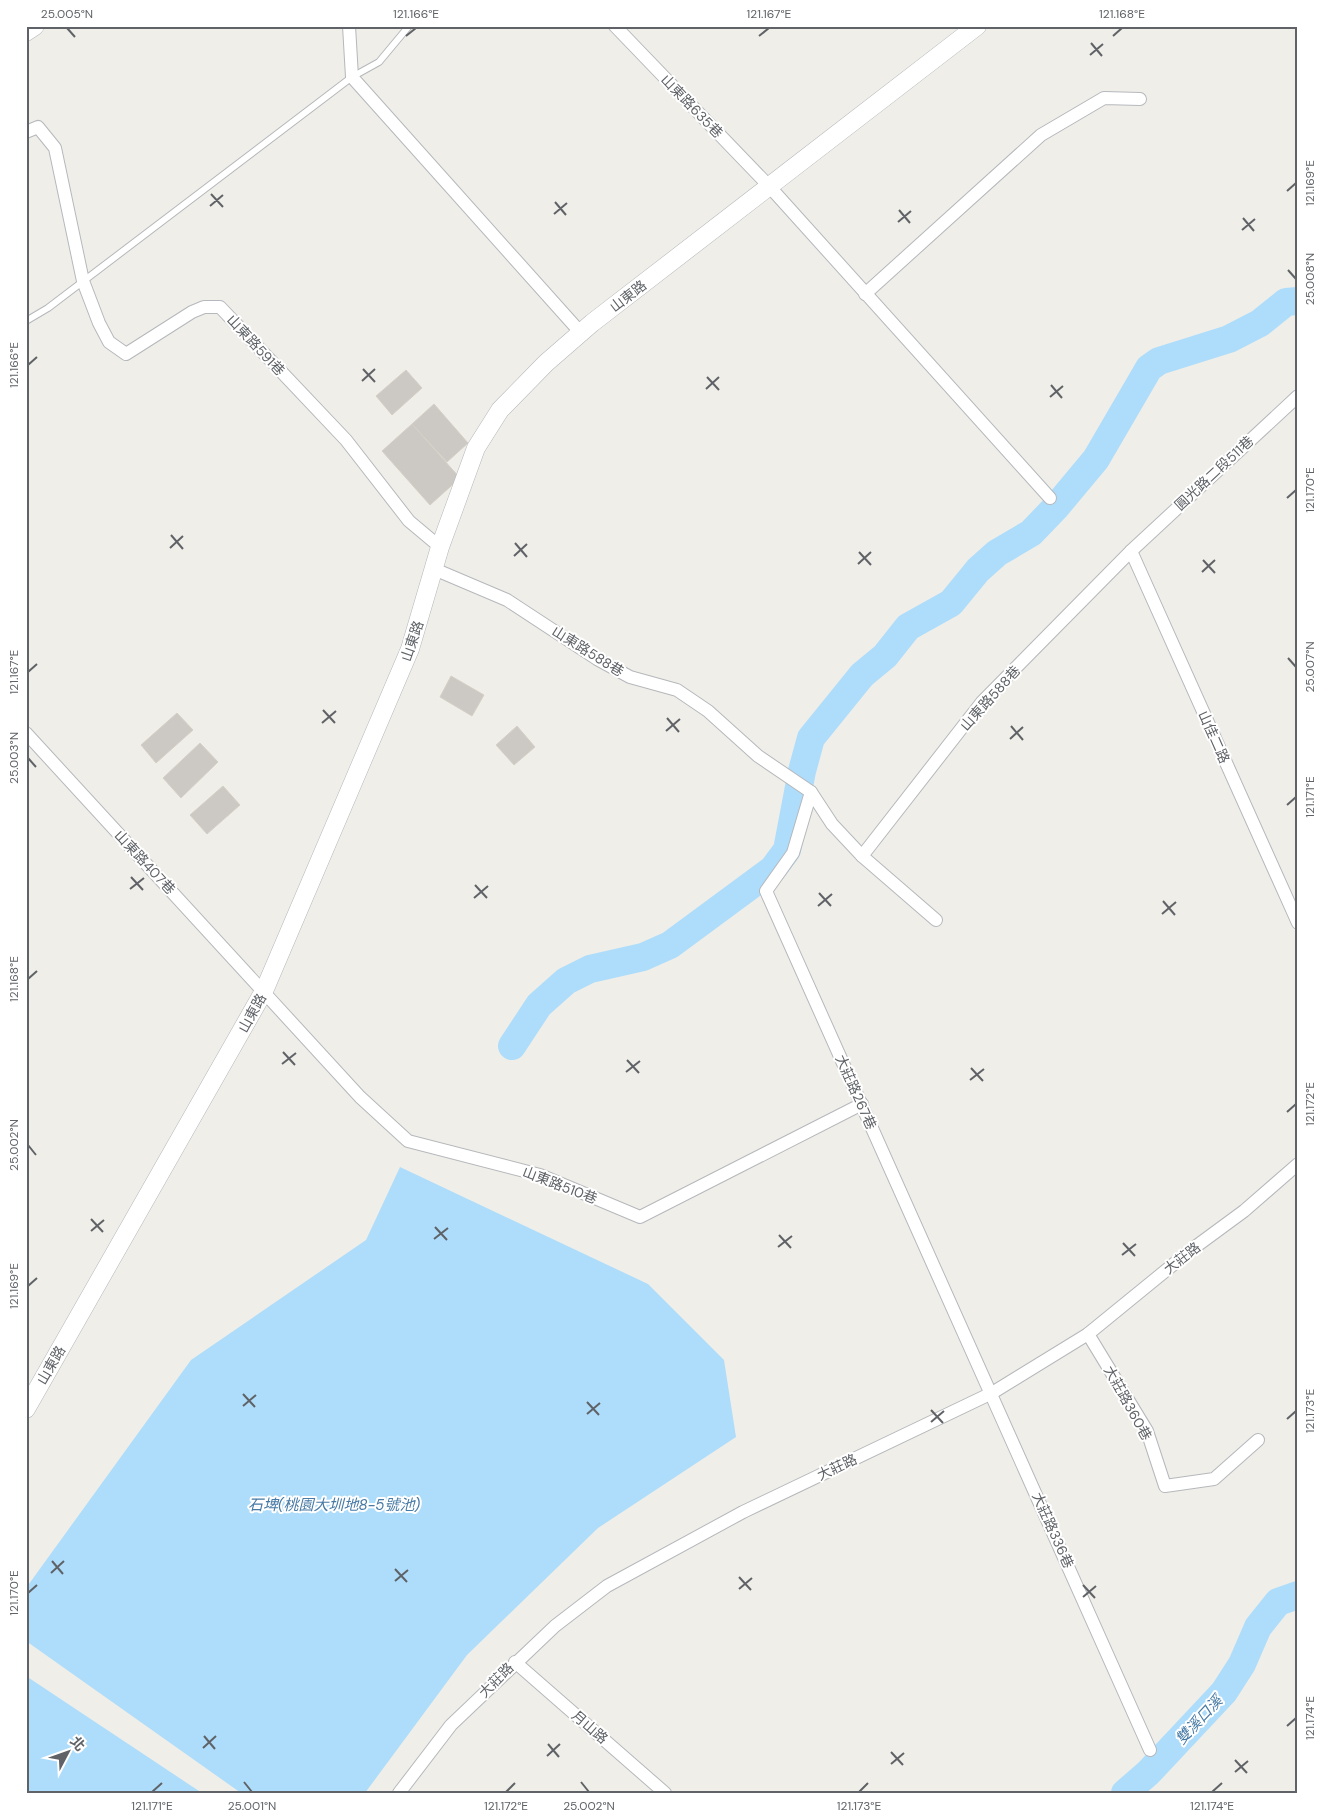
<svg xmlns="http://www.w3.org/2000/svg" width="1324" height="1819" viewBox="0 0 1324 1819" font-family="'DM Sans','Noto Sans TC',sans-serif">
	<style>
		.water { fill: #aeddfb }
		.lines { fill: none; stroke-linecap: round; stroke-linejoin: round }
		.river { stroke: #aeddfb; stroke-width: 28 }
		.building { fill: #ccc9c4; stroke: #d5d0c7 }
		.lane-casing { stroke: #b5b8bc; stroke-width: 8 }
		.street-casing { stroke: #b5b8bc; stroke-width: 14 }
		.secondary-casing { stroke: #b4b7bb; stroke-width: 19 }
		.lane { stroke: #fff; stroke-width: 6 }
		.street { stroke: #fff; stroke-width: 12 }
		.secondary { stroke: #fff; stroke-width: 18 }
		.ticks { fill: none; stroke: #5f6367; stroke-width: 2 }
		.labels { text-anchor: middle; stroke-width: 4; stroke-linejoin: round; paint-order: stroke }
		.street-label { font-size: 14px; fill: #5f6367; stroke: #fff }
		.water-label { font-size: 15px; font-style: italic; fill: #477aa5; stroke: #fff }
		.neatline { fill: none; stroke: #5f6367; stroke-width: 2 }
		.ticks-label { font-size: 12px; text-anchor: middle; fill: #5f6367 }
	</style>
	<rect width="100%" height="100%" fill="#f0eee8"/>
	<g class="water">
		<path d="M 400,1167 L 648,1284 L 724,1360 L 736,1437 L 598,1528 L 467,1655 L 365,1793 L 241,1793 L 26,1641 L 26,1588 L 191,1360 L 366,1240 Z"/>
		<path d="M 26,1676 L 202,1793 L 26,1793 Z"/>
	</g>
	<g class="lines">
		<g class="river">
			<path d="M 512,1046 L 539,1005 L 566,981 L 590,969 L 643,957 L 670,945 L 773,869 L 787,850 L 802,771 L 811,738 L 862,675 L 885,656 L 908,627 L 951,603 L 978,570 L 997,553 L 1031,533 L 1056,507 L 1096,459 L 1149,368 L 1159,361 L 1229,339 L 1260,323 L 1286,302 L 1298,301"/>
			<path d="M 1125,1793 L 1148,1773 L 1224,1692 L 1242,1664 L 1258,1627 L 1278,1602 L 1298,1595"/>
		</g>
	</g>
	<g class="building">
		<path d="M 406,370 L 422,388 L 392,415 L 376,396 Z"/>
		<path d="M 434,404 L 468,443 L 447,462 L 412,424 Z"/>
		<path d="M 412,424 L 460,478 L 430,505 L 382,451 Z"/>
		<path d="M 451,676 L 484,695 L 472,716 L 440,697 Z"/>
		<path d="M 177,713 L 193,730 L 156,763 L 141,745 Z"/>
		<path d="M 517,726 L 535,747 L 514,765 L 496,745 Z"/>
		<path d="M 200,743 L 218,762 L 181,798 L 163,778 Z"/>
		<path d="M 223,786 L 240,805 L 207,834 L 190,815 Z"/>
	</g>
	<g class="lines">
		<g class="lane-casing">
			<path id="lane" d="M 26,321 L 48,308 L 352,77 L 379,62 L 409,26"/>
		</g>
		<g class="street-casing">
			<g id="street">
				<path d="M 349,26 L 352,77 L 581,333"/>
				<path d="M 615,26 L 769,186 L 1050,498"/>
				<path d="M 26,132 L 38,127 L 55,148 L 83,281 L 99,323 L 109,342 L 126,354 L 192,312 L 204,307 L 220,307 L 346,440 L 409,521 L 440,547"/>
				<path d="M 865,294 L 1041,135 L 1104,98 L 1140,99"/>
				<path d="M 1131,551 L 1298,923"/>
				<path d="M 434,569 L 507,600 L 597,659 L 630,677 L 677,690 L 708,711 L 758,756 L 811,792 L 832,824 L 862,856 L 936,920"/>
				<path d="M 26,733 L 360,1097 L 408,1141 L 540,1175 L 640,1217 L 862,1104"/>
				<path d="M 811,792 L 793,853 L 766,891 L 1150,1750"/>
				<path d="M 862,856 L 982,702 L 1131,551 L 1298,396"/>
				<path d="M 1088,1334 L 1147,1431 L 1165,1486 L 1214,1479 L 1258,1440"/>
				<path d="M 515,1662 L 665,1793"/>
				<path d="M 399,1793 L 451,1725 L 555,1626 L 607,1586 L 743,1512 L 992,1393 L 1088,1334 L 1191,1250 L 1244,1211 L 1298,1164"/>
			</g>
		</g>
		<g class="secondary-casing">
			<g id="secondary">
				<path d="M 26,32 L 35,26"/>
				<path d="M 26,1409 L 264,991 L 410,649 L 440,547 L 476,448 L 500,410 L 546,363 L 592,323 L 977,26"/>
			</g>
		</g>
		<use href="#lane" class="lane"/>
		<use href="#street" class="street"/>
		<use href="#secondary" class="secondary"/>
	</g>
	<path class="ticks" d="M 67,28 L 75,37M 406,36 L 416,28M 759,36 L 769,28M 1113,36 L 1122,28M 1091,43 L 1102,56M 1090,55 L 1103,44M 1287,191 L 1296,183M 211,194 L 223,207M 555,202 L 566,215M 210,206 L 223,195M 899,210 L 910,223M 554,214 L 567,203M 1243,218 L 1254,231M 898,222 L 911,211M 1242,230 L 1255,219M 1288,270 L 1296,279M 28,365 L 37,357M 363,369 L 375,382M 707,377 L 719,390M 362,381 L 375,369M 1051,385 L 1062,398M 706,389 L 719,377M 1050,397 L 1063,386M 1287,498 L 1296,490M 171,535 L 183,549M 515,543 L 527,557M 170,548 L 183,536M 859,552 L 871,565M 514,556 L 527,544M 1203,560 L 1215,573M 858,564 L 871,552M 1202,572 L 1215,560M 1288,658 L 1296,667M 28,672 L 37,664M 323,710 L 335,723M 667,718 L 679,732M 322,723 L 336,711M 1011,726 L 1023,740M 666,731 L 680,719M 1010,739 L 1023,727M 28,758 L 36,767M 1287,805 L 1296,797M 131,877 L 143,890M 475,885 L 487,898M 130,889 L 144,878M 819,893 L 831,906M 474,898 L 488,886M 1163,901 L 1175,915M 818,906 L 832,894M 1162,914 L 1176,902M 28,979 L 37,971M 283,1052 L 295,1065M 627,1060 L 639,1073M 282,1064 L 296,1053M 971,1068 L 983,1081M 626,1072 L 640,1061M 970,1080 L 984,1069M 1287,1112 L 1296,1104M 28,1145 L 36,1155M 91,1219 L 103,1232M 435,1227 L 447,1240M 91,1231 L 104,1220M 779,1235 L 791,1248M 434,1239 L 448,1228M 1123,1243 L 1135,1256M 778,1247 L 792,1236M 1122,1255 L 1136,1244M 28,1286 L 37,1278M 243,1394 L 255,1407M 587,1402 L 599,1415M 243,1406 L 256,1395M 931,1410 L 943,1423M 587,1414 L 600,1403M 1287,1419 L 1296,1411M 931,1422 L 944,1411M 52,1561 L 63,1574M 395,1569 L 407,1582M 51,1573 L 64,1561M 739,1577 L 751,1590M 395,1581 L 408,1570M 1083,1585 L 1095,1598M 739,1589 L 752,1578M 28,1593 L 37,1585M 1083,1597 L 1096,1586M 1287,1726 L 1296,1718M 204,1736 L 215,1749M 548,1744 L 559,1757M 203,1748 L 216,1736M 891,1752 L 903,1765M 547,1756 L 560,1744M 1235,1760 L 1247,1773M 891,1764 L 904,1753M 1235,1772 L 1248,1761M 244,1782 L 252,1792M 581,1782 L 589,1792M 152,1792 L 162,1783M 506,1792 L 515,1783M 859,1792 L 868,1783M 1212,1792 L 1222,1783"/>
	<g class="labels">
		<g class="street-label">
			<text transform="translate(692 106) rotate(46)" y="5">山東路635巷</text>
			<text transform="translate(628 296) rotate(-38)" y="5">山東路</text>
			<text transform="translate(256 345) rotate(47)" y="5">山東路591巷</text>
			<text transform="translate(1214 473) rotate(-43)" y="5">圓光路二段511巷</text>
			<text transform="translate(412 641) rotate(-71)" y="5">山東路</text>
			<text transform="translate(588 651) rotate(32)" y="5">山東路588巷</text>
			<text transform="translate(990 698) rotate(-48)" y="5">山東路588巷</text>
			<text transform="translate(1214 737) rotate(66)" y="5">山佳二路</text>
			<text transform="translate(145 862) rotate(47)" y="5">山東路407巷</text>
			<text transform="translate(252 1013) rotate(-61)" y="5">山東路</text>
			<text transform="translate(856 1092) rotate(66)" y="5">大莊路267巷</text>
			<text transform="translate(560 1185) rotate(21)" y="5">山東路510巷</text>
			<text transform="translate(1182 1258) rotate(-38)" y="5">大莊路</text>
			<text transform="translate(51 1365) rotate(-60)" y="5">山東路</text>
			<text transform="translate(1128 1403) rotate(61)" y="5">大莊路360巷</text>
			<text transform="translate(837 1467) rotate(-25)" y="5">大莊路</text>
			<text transform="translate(1053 1530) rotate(66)" y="5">大莊路336巷</text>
			<text transform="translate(496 1680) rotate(-45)" y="5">大莊路</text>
			<text transform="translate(590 1727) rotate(41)" y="5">月山路</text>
		</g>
		<g class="water-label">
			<text x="334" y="1510">石埤(桃園大圳地8-5號池)</text>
			<text transform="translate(1199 1720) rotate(-47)" y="5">雙溪口溪</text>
		</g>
	</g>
	<rect width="1324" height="1819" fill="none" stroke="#ffffff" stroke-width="55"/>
	<g transform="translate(68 1752) rotate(49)" stroke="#ffffff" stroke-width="4" paint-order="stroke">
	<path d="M0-4L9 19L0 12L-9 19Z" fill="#5f6367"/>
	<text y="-8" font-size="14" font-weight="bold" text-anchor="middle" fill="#5f6367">北</text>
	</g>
	<rect x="28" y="28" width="1268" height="1764" class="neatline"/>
	<g class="ticks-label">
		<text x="67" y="18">25.005°N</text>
		<text x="416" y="18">121.166°E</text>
		<text x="769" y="18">121.167°E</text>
		<text x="1122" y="18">121.168°E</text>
		<text transform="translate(1310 183) rotate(-90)" y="4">121.169°E</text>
		<text transform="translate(1310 279) rotate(-90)" y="4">25.008°N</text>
		<text transform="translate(14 365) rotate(-90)" y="4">121.166°E</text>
		<text transform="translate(1310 490) rotate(-90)" y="4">121.170°E</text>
		<text transform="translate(1310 667) rotate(-90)" y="4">25.007°N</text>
		<text transform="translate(14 672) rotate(-90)" y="4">121.167°E</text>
		<text transform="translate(14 758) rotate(-90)" y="4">25.003°N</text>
		<text transform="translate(1310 797) rotate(-90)" y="4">121.171°E</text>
		<text transform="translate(14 979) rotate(-90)" y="4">121.168°E</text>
		<text transform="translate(1310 1104) rotate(-90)" y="4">121.172°E</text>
		<text transform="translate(14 1145) rotate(-90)" y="4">25.002°N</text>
		<text transform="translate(14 1286) rotate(-90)" y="4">121.169°E</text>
		<text transform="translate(1310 1411) rotate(-90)" y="4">121.173°E</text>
		<text transform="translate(14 1593) rotate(-90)" y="4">121.170°E</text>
		<text transform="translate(1310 1718) rotate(-90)" y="4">121.174°E</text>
		<text x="152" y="1810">121.171°E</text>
		<text x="252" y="1810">25.001°N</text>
		<text x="506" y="1810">121.172°E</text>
		<text x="589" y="1810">25.002°N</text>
		<text x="859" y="1810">121.173°E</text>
		<text x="1212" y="1810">121.174°E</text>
	</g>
</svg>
